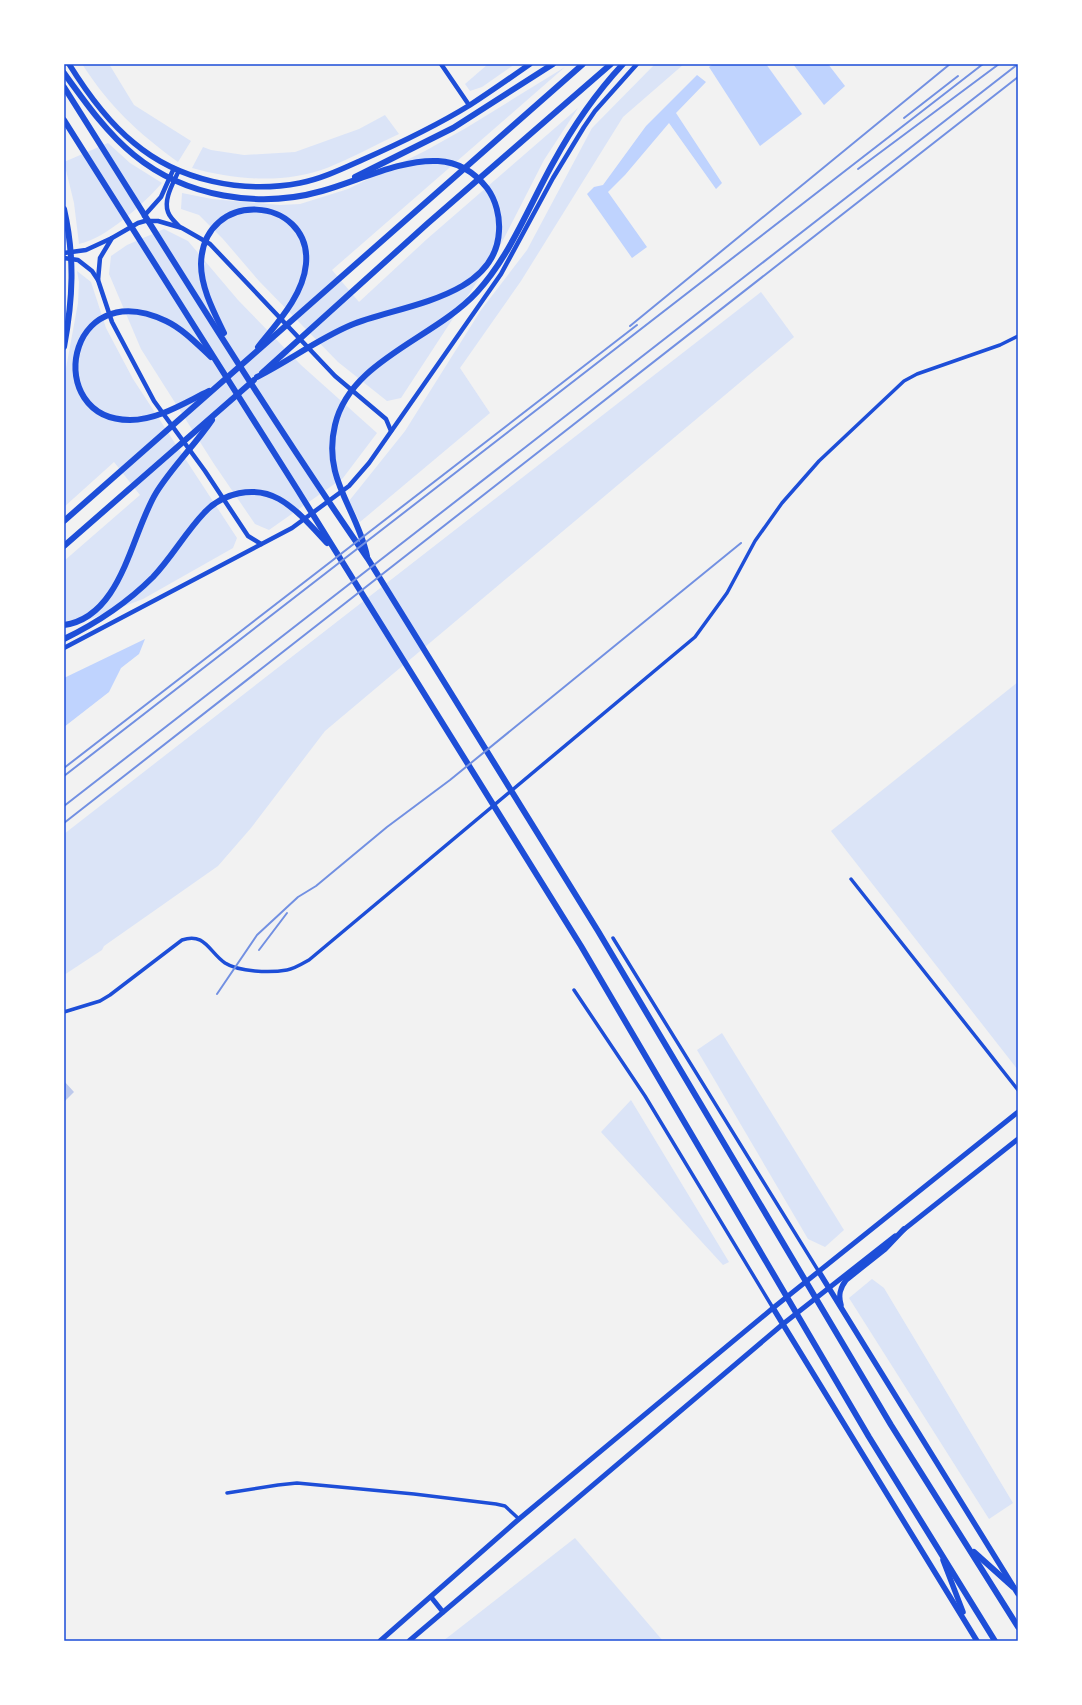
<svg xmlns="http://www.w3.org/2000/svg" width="1082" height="1705" viewBox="0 0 1082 1705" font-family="'Asap Condensed',sans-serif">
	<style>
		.green { fill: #dbe4f7 }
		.water { fill: #bfd3fe }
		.building { fill: #bdc9ec }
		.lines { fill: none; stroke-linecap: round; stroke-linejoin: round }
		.minor { stroke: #1d4ed8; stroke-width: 3.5 }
		.tertiary { stroke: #1d4ed8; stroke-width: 4.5 }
		.secondary { stroke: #1d4ed8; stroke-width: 5 }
		.primary { stroke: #1d4ed8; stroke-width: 5.5 }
		.trunk { stroke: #1d4ed8; stroke-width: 6 }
		.rail { stroke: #7290e2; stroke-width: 2 }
		.neatline { fill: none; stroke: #1d4ed8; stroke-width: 1.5 }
	</style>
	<rect width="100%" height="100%" fill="#f2f2f2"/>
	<g class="green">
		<path d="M 82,64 L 109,64 L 134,105 L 191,141 L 178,162 C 137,132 110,107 82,64 Z"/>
		<path d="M 488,64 L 515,64 L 482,87 L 470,91 L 465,84 Z"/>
		<path d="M 655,64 L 684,64 L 623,117 L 521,281 L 460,368 L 490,413 L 360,522 L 349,501 L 405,431 L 481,310 L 527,250 L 592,128 Z"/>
		<path d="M 565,67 L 332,270 L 359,302 L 427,239 L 578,108 L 544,160 L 499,248 L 401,398 L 387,401 L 338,362 L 259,281 L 223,239 L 199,215 L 181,209 L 182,193 L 212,199 L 280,205 L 300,204 L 348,189 L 425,151 L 466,128 Z"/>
		<path d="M 385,115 L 399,134 C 375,145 352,158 327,168 C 285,184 235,180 192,168 L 203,147 L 211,150 L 244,155 L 295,152 L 359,129 Z"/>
		<path d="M 108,143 L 130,163 L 162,183 C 143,204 107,238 79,244 L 74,203 L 64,162 Z"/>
		<path d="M 164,229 L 188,241 L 238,300 L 301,365 L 377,433 L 343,478 L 269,530 L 255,524 L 214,464 L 141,349 L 109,274 L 111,256 L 127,245 Z"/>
		<path d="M 77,271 L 91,282 L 106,328 L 133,379 L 237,538 L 233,548 L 143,599 L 64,629 L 64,561 L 140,495 L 114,462 L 64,507 L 64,379 L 78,303 L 79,282 Z"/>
		<path d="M 761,292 L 794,337 L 325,731 L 251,828 L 218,866 L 104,946 L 102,950 L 64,975 L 64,834 Z"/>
		<path d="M 1018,682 L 1018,1070 L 831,831 Z"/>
		<path d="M 722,1033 L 844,1230 L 825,1247 L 808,1239 L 697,1050 Z"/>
		<path d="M 631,1100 L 729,1262 L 723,1265 L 601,1132 Z"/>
		<path d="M 872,1279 L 884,1288 L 1013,1503 L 989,1519 L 849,1298 Z"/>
		<path d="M 575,1538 L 663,1641 L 443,1641 Z"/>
	</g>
	<g class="water">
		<path d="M 713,64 L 766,64 L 802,114 L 760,146 L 709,67 Z"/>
		<path d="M 793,64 L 828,64 L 845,86 L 824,105 Z"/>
		<path d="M 697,75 L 706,82 L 676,113 L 722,183 L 716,189 L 669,123 L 625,175 L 608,192 L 647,247 L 632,258 L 587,194 L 594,187 L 603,185 L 646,126 Z"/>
		<path d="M 145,639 L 139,654 L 121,668 L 109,692 L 64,727 L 64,678 Z"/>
	</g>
	<path class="building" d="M 64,1081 L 74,1092 L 64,1102 Z"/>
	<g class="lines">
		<g class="minor">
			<path d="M 851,879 L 1018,1090"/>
			<path d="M 613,938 L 819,1272"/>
			<path d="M 574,990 L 645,1096 L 773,1308"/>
			<path d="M 64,1012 L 100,1001 L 110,995 L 182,940 C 205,932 209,952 225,963 C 239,972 270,973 287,970 C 294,969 302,964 309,960 L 695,637 L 727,593 L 755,541 L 782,503 L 819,461 L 904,381 L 917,374 L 1000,345 L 1018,336"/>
			<path d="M 227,1493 L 278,1485 L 297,1483 L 414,1494 L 496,1504 L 505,1506 L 519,1519"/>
		</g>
		<g class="tertiary">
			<path d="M 441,64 L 469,105"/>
			<path d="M 179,170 C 174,182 163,199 168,212 C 170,218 176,223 180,227"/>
			<path d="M 144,216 L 161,197 L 174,168"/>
			<path d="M 64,253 L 86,250 L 112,238"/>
			<path d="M 64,258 L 78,260 L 92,271 L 98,280 L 112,322 L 154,401 L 205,471 L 248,536 L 261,544"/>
			<path d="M 98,280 L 100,258 L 112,238 L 138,223 L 145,221 L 158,221 L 182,228 L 210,244 L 335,376 L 386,419 L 391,431"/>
			<path d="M 64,648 L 292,528 L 349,486 L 369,463 L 501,274 L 553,178 L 584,127 L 595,111 L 637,64"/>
		</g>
		<g class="secondary">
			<path d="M 902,1231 L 1018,1139"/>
			<path d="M 431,1597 L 443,1612"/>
			<path d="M 380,1641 L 519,1519 L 773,1308 L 1018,1112"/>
			<path d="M 409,1641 L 783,1324 L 895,1236"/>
		</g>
		<g class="primary">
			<path d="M 69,64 C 87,93 108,122 134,143 C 179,181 243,194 300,183 C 321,179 342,169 362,160 C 398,144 436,126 470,105 C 490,92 510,78 530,64"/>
			<path d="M 819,1272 L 1018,1594"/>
			<path d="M 841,1305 C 838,1295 840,1288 846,1280 L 885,1249 L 904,1229"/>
			<path d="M 773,1308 L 977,1641"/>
			<path d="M 943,1560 L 963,1612"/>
		</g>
		<g class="trunk">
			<path d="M 64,73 C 85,102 106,132 134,155 C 185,197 259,209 322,191 C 358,181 401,159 438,161 C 458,162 475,173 487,188 C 496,200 500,217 499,231 C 496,299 398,305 351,325 C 318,339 289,361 257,377"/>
			<path d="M 64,87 C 164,245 261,405 368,559 L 598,931 L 891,1425 L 1018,1627"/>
			<path d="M 64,120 L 297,489 L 581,946 L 869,1437 L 995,1641"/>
			<path d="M 355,177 L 453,128 L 553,64"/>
			<path d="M 64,209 C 75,257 73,299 64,347"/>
			<path d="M 224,333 C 214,312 201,288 201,264 C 203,187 312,196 306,264 C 303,296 277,323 258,347"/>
			<path d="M 262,373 L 427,224 L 611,64"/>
			<path d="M 209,391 C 184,403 158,420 130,420 C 42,420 65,273 166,321 C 183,329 198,345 211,357"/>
			<path d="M 64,521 L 583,64"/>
			<path d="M 64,546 L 254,380"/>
			<path d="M 367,556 C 357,508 322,479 335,425 C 350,360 434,339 477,292 C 510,256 529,206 553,163 C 572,128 596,93 623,64"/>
			<path d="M 64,625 C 122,617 131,534 156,493 C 172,467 195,445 212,420"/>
			<path d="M 64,639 C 97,623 127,603 153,577 C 172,557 185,533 204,513 C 222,493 254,485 279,499 C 297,509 313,528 327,543"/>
			<path d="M 974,1552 L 1013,1587"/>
		</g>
		<g class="rail">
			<path d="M 904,118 L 958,76"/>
			<path d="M 858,169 L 999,64"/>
			<path d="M 630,326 L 950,64"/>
			<path d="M 64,768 L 637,325"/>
			<path d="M 64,776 L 983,64"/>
			<path d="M 64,806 L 1018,64"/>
			<path d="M 64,823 L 1018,77"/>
			<path d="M 259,950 L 287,913"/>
			<path d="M 217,994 L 257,935 L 298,897 L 316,886 L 387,827 L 450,780 L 741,543"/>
		</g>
	</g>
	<rect width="1082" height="1705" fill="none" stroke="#ffffff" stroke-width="130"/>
	<rect x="65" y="65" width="952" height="1575" class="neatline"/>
</svg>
